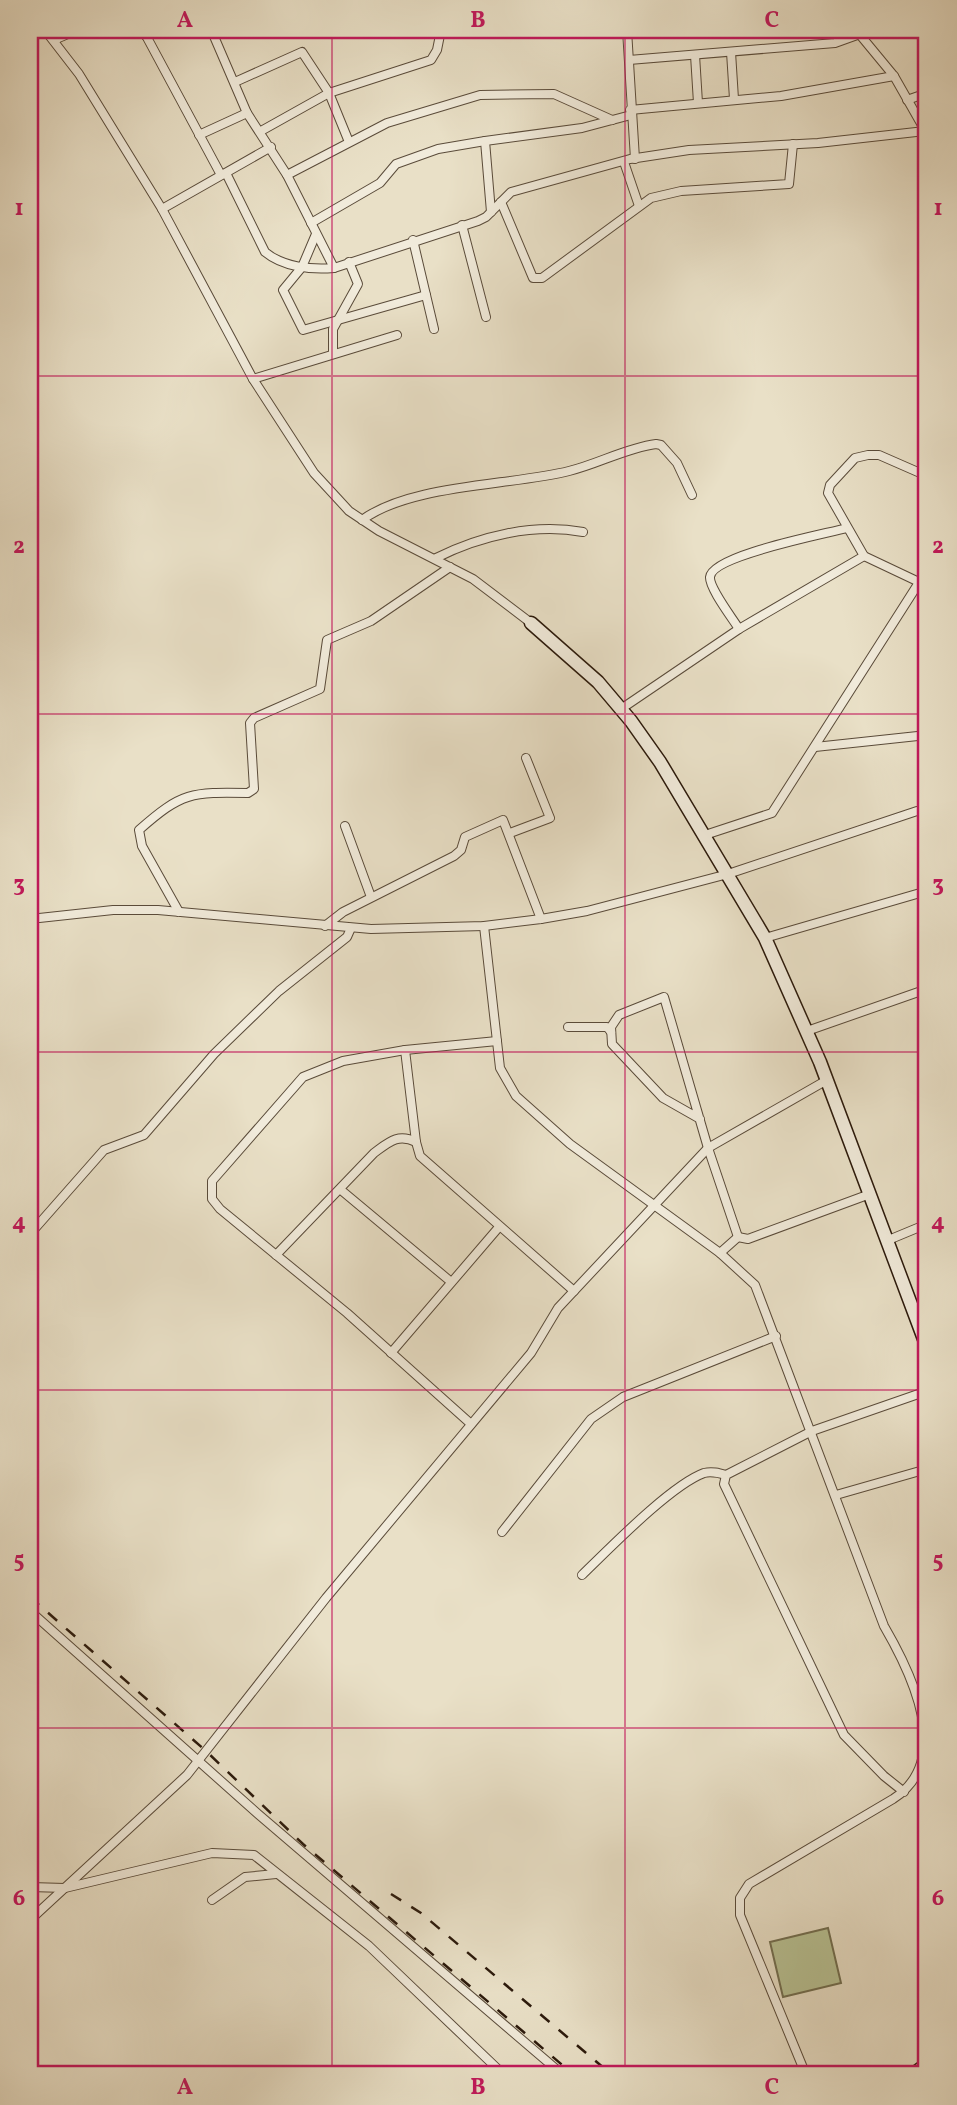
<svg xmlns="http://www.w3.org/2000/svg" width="957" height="2105" viewBox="0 0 957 2105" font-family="Vollkorn,serif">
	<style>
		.green { fill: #b8c294; stroke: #726e50; stroke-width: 2 }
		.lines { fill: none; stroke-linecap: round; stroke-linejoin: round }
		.street-casing { stroke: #5a4b3a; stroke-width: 10 }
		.secondary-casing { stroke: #2b190b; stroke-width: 15 }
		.street { stroke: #f1ebdb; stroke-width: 8 }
		.secondary { stroke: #f1ebdb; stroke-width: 12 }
		.rail { stroke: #2b190b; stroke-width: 2.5; stroke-dasharray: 12 12; stroke-linecap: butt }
		.grid { fill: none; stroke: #c2185b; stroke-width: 2; stroke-opacity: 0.55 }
		.neatline { fill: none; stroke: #c2185b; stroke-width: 2.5 }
		.grid-label { font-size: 23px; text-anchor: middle; font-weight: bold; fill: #c2185b }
	</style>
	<rect width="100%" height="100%" fill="#e9e0c7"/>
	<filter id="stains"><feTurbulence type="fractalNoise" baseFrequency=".00286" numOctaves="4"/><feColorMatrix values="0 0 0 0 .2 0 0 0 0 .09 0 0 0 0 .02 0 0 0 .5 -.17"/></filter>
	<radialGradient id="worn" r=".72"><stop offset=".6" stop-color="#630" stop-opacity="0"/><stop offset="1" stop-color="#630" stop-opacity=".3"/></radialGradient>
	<path class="green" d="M 828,1928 L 841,1983 L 783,1997 L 770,1942 Z"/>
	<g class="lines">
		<g class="street-casing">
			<g id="street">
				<path d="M 45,30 L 79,74 L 162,209 L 253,379 L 314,473 L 349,511 L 379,531 L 473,579 L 531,623"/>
				<path d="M 143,30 L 221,175"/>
				<path d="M 206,30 L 213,34 L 247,113 L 287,175 L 334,268 C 311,270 283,267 265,252 L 226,173"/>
				<path d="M 627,30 L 635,159"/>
				<path d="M 856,30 L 894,76 L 927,134"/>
				<path d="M 146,36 L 166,30"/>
				<path d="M 54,40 L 77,30"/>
				<path d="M 731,52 L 734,99"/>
				<path d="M 695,55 L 698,103"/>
				<path d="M 629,60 L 835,43 L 860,34"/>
				<path d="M 235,82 L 302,52 L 329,93 L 349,142"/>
				<path d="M 907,100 L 927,93"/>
				<path d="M 630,110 L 781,96 L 894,76"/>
				<path d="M 261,131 L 329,93 L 431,60 L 437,50 L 441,30"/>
				<path d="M 199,135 L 247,113"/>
				<path d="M 624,162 L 639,206"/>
				<path d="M 287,175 L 387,123 L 480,95 L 554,94 L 612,120"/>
				<path d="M 501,202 L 533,278 L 542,278 L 651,198 L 681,191 L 789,184 L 793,144"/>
				<path d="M 162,209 L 271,147"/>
				<path d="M 491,212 L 485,141 L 582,128 L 631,115"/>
				<path d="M 311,223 L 380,183 L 396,164 L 438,149 L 485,141"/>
				<path d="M 462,225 L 486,317"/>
				<path d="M 316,234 L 302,267 L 283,290 L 303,330 L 426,295"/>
				<path d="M 413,240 L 434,329"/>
				<path d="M 334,268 L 478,221 L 486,217 L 511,192 L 630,159 L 689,150 L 818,143 L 925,131"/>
				<path d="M 333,353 L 333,329 L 358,284 L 349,262"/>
				<path d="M 253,379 L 397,335"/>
				<path d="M 362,520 C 411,484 509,486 569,471 C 598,464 626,448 656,444 L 661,445 L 677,463 L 692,495"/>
				<path d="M 436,558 C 480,536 533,523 583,532"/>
				<path d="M 919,582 L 864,556 L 828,493 L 830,485 L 855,458 L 868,455 L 879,455 L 927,476"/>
				<path d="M 739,629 C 733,619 709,588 710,577 C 712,555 826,534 847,528"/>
				<path d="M 621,709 L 739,629 L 864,556"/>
				<path d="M 815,747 L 927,735"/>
				<path d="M 345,826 L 371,897"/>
				<path d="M 510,833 L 550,818 L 526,758"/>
				<path d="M 705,835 L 772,813 L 927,570"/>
				<path d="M 179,912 L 142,846 L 139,830 C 182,792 191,792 248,793 L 254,789 L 250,723 L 254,718 L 320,689 L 327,640 L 371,621 L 450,567"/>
				<path d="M 30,919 L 113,910 L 158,910 L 371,929 L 484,926 L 541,919 L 587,911 L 728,874 L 917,811 L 922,812 L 927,822"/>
				<path d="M 325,926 L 343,912 L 454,856 L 461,850 L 465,837 L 503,820 L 541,919"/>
				<path d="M 484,926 L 500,1068 L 516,1096 L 570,1144 L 720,1253 L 755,1285 L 884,1626 C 912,1674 954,1760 893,1799 L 749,1884 L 740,1898 L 740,1915 L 806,2075"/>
				<path d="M 765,938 L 927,891"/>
				<path d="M 568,1027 L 607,1027 L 611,1032"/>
				<path d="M 807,1031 L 927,989"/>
				<path d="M 405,1050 L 416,1142 L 420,1156 L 574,1291"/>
				<path d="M 700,1119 L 663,1098 L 612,1044 L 611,1027 L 619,1015 L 664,997 L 708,1148 L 738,1237"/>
				<path d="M 341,1190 L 450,1281"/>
				<path d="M 30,1234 L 104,1150 L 144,1135 L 214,1054 L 279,991 L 347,937 L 351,928"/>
				<path d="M 738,1237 L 748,1239 L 870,1194"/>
				<path d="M 886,1241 L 927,1224"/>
				<path d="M 720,1253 L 738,1237"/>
				<path d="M 276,1255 L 374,1153 C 389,1142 398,1133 416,1142"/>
				<path d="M 391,1353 L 499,1227"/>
				<path d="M 471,1424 L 347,1313 L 220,1209 L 212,1199 L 212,1181 L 303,1077 L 343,1061 L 405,1050 L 497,1041"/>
				<path d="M 836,1495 L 927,1469"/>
				<path d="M 502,1532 L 591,1419 L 623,1397 L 776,1336"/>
				<path d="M 582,1575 C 609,1549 671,1485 704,1473 C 712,1471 719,1473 726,1475"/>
				<path d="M 30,1611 L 258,1814 L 563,2075"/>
				<path d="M 904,1792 L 884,1776 L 844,1735 L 724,1484 L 726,1475 L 812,1431 L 927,1391"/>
				<path d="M 30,1887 L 65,1888 L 212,1853 L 254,1855 L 369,1946 L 504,2075"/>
				<path d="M 212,1900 L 245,1877 L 276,1874"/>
				<path d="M 30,1920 L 187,1775 L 326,1598 L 531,1353 L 558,1308 L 708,1148 L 827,1080"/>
			</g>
		</g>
		<g class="secondary-casing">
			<g id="secondary">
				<path d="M 531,623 L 598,682 L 631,721 L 660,762 L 765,938 L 820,1062 L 927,1347"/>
				<path d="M 912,2075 L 927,2064"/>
			</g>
		</g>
		<use href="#street" class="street"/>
		<use href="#secondary" class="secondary"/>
		<g class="rail">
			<path d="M 30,1597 L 206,1751 L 303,1844 L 574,2075"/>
			<path d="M 391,1894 L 421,1913 L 612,2075"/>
		</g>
	</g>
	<path class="grid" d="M 332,30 L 332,2075M 625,30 L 625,2075M 30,376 L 927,376M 30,714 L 927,714M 30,1052 L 927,1052M 30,1390 L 927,1390M 30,1728 L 927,1728"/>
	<rect width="957" height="2105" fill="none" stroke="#e9e0c7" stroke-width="77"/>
	<rect x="38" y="38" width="880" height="2028" class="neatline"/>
	<g class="grid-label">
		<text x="185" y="27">A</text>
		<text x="478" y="27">B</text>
		<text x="772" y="27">C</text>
		<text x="19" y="215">1</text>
		<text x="938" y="215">1</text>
		<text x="19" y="553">2</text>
		<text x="938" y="553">2</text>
		<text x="19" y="891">3</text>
		<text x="938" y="891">3</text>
		<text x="19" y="1229">4</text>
		<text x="938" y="1229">4</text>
		<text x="19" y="1567">5</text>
		<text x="938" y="1567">5</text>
		<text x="19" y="1905">6</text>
		<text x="938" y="1905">6</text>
		<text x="185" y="2094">A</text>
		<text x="478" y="2094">B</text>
		<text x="772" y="2094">C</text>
	</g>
	<rect width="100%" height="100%" filter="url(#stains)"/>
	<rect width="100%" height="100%" fill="url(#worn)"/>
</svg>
